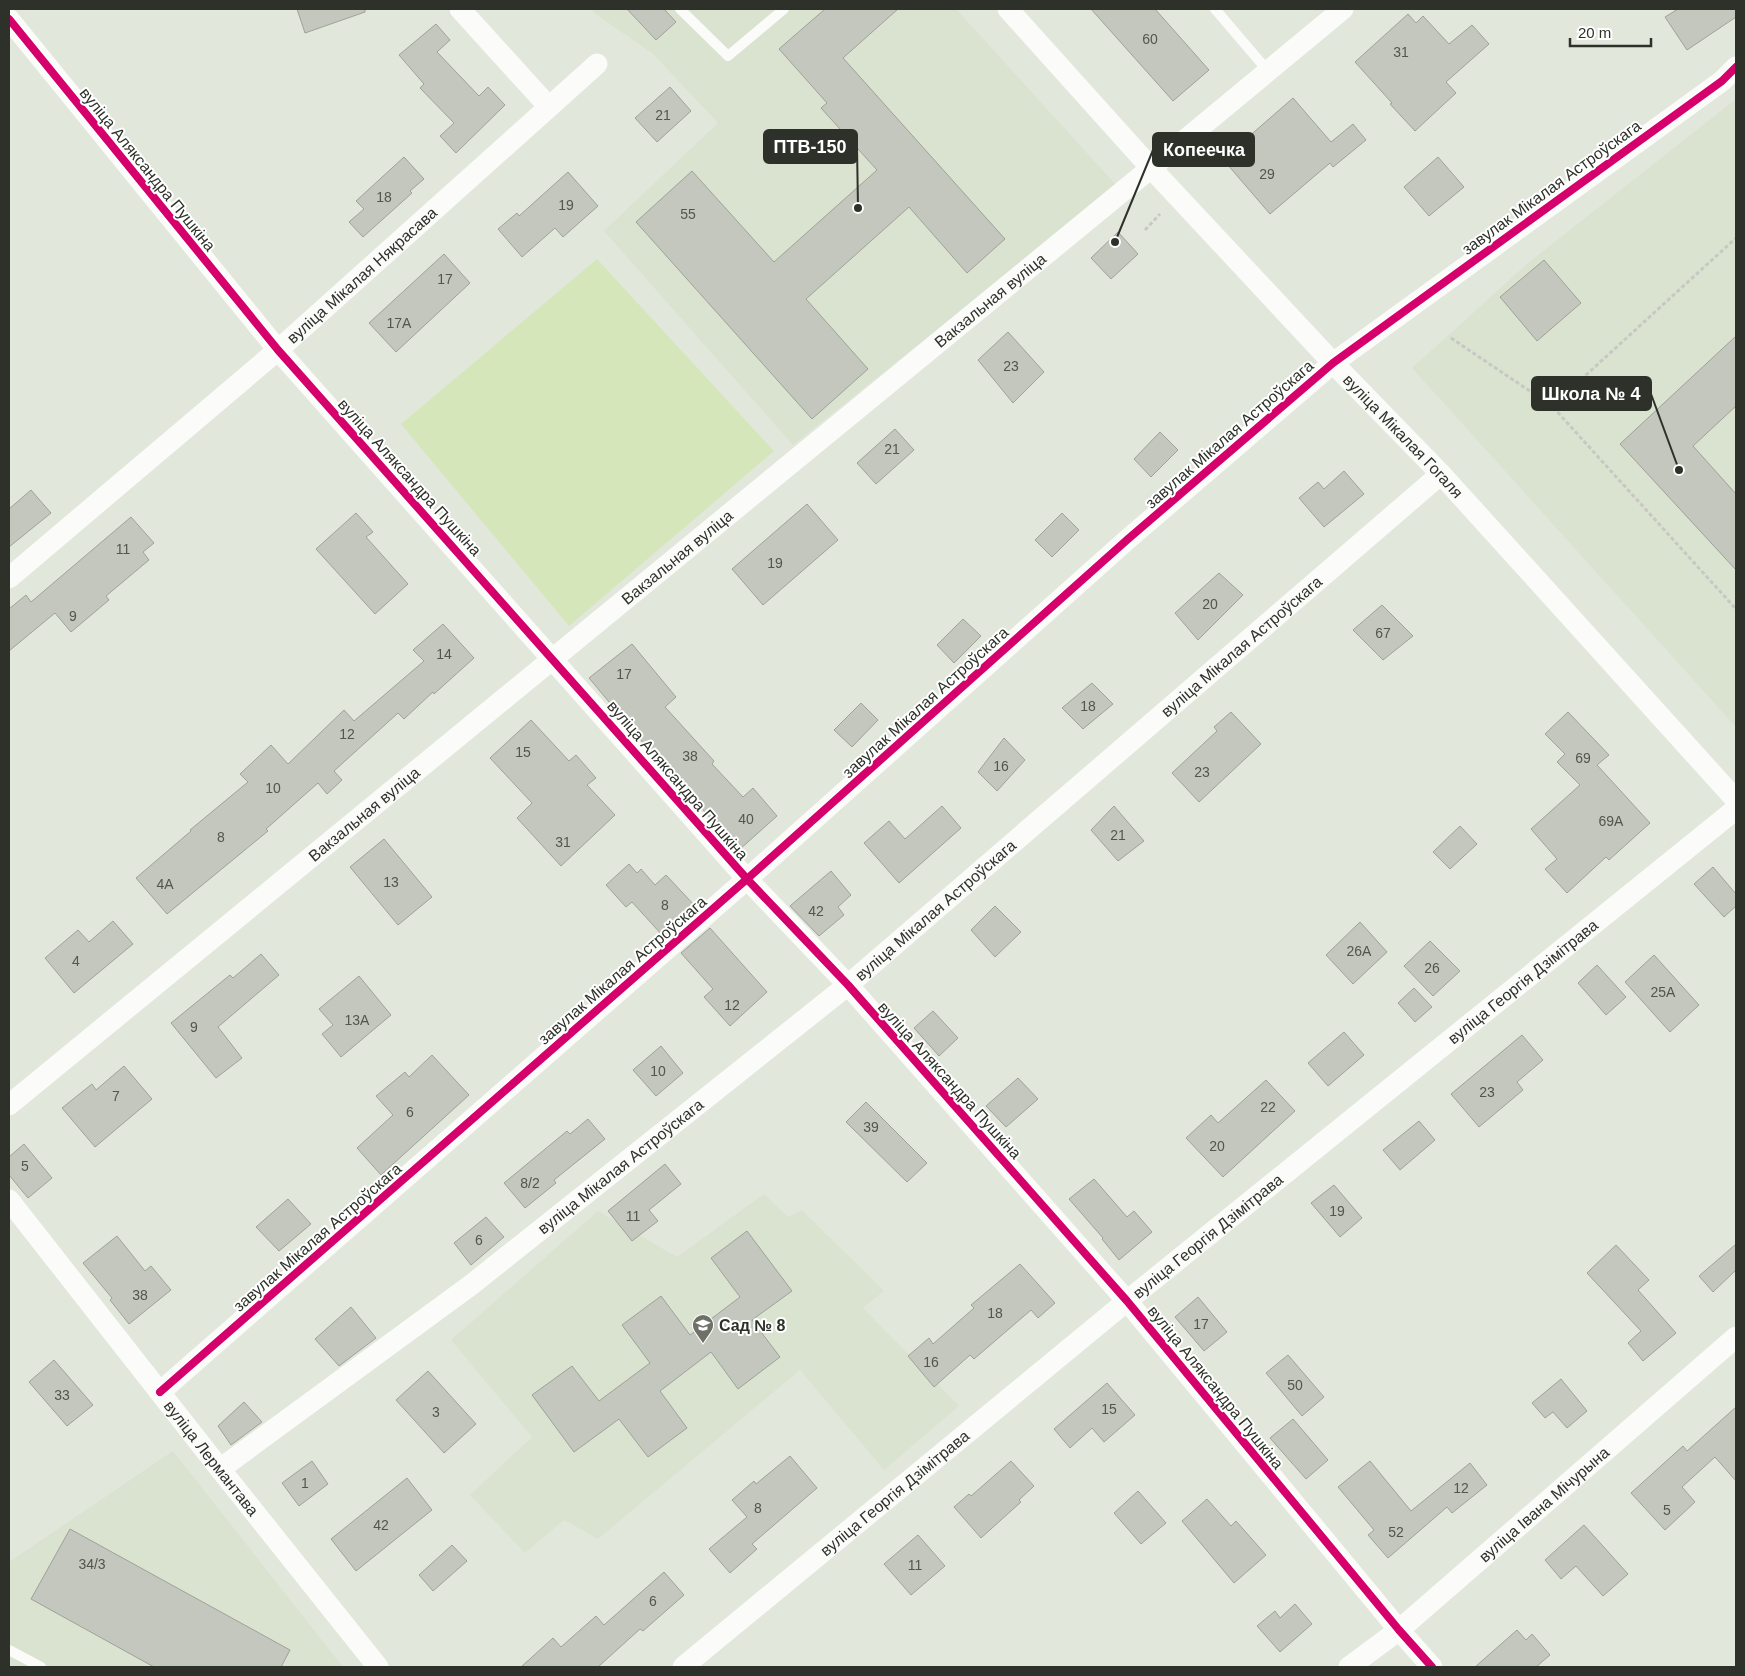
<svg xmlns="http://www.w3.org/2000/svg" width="1745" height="1676" viewBox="0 0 1745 1676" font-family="Arial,sans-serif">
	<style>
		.built { fill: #dae3cf }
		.green { fill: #d5e6bb }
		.building { fill: #c3c7bd; stroke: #9ea299 }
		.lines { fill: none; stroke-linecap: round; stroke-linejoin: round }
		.path { stroke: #c7c8c4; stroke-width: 3; stroke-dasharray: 4 2.5; stroke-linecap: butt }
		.lane { stroke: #fbfbfa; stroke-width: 10 }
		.street { stroke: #fbfbfa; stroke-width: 21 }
		.cycleway-casing { stroke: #fff; stroke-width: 11 }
		.cycleway { stroke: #d6006c; stroke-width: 8 }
		.labels { text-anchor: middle; stroke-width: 4; stroke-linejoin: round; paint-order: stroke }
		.number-label { font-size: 14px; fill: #53564e }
		.street-label { font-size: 16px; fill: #2e3129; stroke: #fff }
		.poi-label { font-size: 16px; font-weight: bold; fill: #2e3129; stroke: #fff; text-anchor: start }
		.leader { fill: none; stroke: #2e3129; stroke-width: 2 }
		.callout-dot { fill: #2e3129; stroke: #fff; stroke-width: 2 }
		.callout { fill: #2e3129; stroke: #2e3129; stroke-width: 2 }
		.callout-label { font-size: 18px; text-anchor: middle; font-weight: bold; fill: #fff }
	</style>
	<rect width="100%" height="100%" fill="#e2e7dc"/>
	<g class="built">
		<path d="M 591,9 L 956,9 L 1116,185 L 793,445 L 604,231 L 718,123 L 653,54 L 597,15 Z"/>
		<path d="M 1736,99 L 1736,727 L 1412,368 L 1528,263 Z"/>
		<path d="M 764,1194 L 788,1217 L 802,1210 L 884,1291 L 863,1308 L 959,1406 L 884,1470 L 800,1370 L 598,1539 L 564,1520 L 525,1553 L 470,1495 L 532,1437 L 451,1340 L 598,1211 L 677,1257 Z"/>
		<path d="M 173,1451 L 343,1667 L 9,1667 L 9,1562 Z"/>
	</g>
	<path class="green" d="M 597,259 L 774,451 L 569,626 L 401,424 Z"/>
	<g class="building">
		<path d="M 297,9 L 365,9 L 365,12 L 305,33 Z"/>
		<path d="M 627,9 L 664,9 L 676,22 L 656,40 Z"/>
		<path d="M 825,9 L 898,9 L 843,58 L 1005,239 L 967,273 L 909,207 L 806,299 L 868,369 L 812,419 L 636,222 L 692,171 L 774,262 L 877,170 L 821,108 L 827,103 L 779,49 Z"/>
		<path d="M 1091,9 L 1155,9 L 1209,70 L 1173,101 Z"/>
		<path d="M 1678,9 L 1736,9 L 1736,17 L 1687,50 L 1665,17 Z"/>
		<path d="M 1408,14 L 1416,23 L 1423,16 L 1449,44 L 1472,25 L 1489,44 L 1446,82 L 1456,93 L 1415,131 L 1390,104 L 1392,103 L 1355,62 Z"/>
		<path d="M 436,24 L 450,40 L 437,52 L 479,96 L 488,87 L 505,105 L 456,153 L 440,136 L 454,123 L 420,88 L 424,84 L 399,55 Z"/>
		<path d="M 670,87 L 691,111 L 657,142 L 635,118 Z"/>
		<path d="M 1293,98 L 1331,142 L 1353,124 L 1366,140 L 1333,167 L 1330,163 L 1270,214 L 1227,164 L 1242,151 L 1238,146 Z"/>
		<path d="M 404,157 L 424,179 L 410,191 L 412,193 L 363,237 L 349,222 L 364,209 L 356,201 Z"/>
		<path d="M 1438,157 L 1464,187 L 1429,216 L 1404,187 Z"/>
		<path d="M 568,172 L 598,206 L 563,237 L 555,228 L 522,257 L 498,229 L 517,213 L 519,216 Z"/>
		<path d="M 1118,232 L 1138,254 L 1111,279 L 1091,258 Z"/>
		<path d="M 444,254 L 470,283 L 396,352 L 369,323 Z"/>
		<path d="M 1544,260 L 1581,303 L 1537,341 L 1500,297 Z"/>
		<path d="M 1008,332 L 1044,372 L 1013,403 L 978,360 Z"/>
		<path d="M 1736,336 L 1736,406 L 1693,446 L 1736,494 L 1736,570 L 1620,444 Z"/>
		<path d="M 895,429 L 914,450 L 876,484 L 857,463 Z"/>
		<path d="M 1160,432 L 1178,450 L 1151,477 L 1134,459 Z"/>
		<path d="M 1344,471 L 1364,494 L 1324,527 L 1299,498 L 1318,482 L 1324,489 Z"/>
		<path d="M 31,490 L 51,513 L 9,547 L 9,509 Z"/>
		<path d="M 807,504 L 838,540 L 763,605 L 732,569 Z"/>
		<path d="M 356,513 L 373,532 L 366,537 L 408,584 L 375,614 L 316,549 Z"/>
		<path d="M 1062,513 L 1079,530 L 1052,557 L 1035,540 Z"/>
		<path d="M 131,517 L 154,543 L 143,552 L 149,560 L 106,596 L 109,600 L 71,632 L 55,613 L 9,651 L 9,609 L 26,595 L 31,602 Z"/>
		<path d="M 1219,573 L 1243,595 L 1198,640 L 1175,613 Z"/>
		<path d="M 1382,605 L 1413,636 L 1383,660 L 1353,630 Z"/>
		<path d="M 963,619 L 981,636 L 954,663 L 937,645 Z"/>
		<path d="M 443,624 L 474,658 L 434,694 L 433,692 L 404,719 L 398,713 L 334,771 L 342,780 L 327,794 L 318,783 L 266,829 L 268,831 L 167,914 L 136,878 L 191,831 L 190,830 L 248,782 L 240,774 L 271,745 L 288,764 L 344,710 L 354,721 L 424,661 L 413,650 Z"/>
		<path d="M 632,644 L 676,697 L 665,707 L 714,761 L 712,764 L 743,797 L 753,788 L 777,816 L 739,850 L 645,745 L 589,678 Z"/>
		<path d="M 1092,683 L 1113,704 L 1083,729 L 1062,708 Z"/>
		<path d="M 861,703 L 878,720 L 852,747 L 834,730 Z"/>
		<path d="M 1231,712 L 1261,744 L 1199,802 L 1172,773 L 1217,731 L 1214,727 Z"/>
		<path d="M 1568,712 L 1609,755 L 1597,765 L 1650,823 L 1609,860 L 1606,857 L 1567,893 L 1545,869 L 1557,859 L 1531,829 L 1580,785 L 1557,762 L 1565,754 L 1545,734 Z"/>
		<path d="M 531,720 L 569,761 L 576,755 L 596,778 L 587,785 L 615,815 L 561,866 L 517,818 L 532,803 L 490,758 Z"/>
		<path d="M 1004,738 L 1025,760 L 997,791 L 978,772 Z"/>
		<path d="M 942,806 L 961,828 L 899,883 L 864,843 L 889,821 L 905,839 Z"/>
		<path d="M 1114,806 L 1144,841 L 1118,861 L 1091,830 Z"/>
		<path d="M 1460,826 L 1477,844 L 1450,869 L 1433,852 Z"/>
		<path d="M 384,839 L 432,897 L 398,925 L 350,867 Z"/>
		<path d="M 629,864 L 637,873 L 641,869 L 655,885 L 666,875 L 695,906 L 693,908 L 694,909 L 663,936 L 632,902 L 626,907 L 606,885 Z"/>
		<path d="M 1713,867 L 1736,894 L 1736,906 L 1724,917 L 1694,884 Z"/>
		<path d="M 831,871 L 851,895 L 838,907 L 844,915 L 819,936 L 790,906 Z"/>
		<path d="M 995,906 L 1021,932 L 995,957 L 971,930 Z"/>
		<path d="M 113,921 L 133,944 L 74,993 L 45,958 L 78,930 L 89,942 Z"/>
		<path d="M 1360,922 L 1387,952 L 1353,984 L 1326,955 Z"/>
		<path d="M 710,928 L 767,992 L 730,1026 L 704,997 L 713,989 L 681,953 Z"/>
		<path d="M 1430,941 L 1460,971 L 1433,996 L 1404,966 Z"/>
		<path d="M 261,954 L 279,975 L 218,1027 L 242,1058 L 216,1078 L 171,1023 L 230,975 L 233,978 Z"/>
		<path d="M 1654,955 L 1699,1005 L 1670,1032 L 1625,982 Z"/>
		<path d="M 1597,965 L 1626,997 L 1606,1015 L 1578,983 Z"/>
		<path d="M 359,976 L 391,1015 L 341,1057 L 322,1034 L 333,1025 L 319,1009 Z"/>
		<path d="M 1414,988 L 1432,1007 L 1415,1022 L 1398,1003 Z"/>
		<path d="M 933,1011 L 958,1038 L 939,1056 L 914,1028 Z"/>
		<path d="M 1344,1032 L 1364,1055 L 1328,1086 L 1308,1063 Z"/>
		<path d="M 1522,1035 L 1543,1060 L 1517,1082 L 1523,1090 L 1479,1127 L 1451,1094 Z"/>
		<path d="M 661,1046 L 683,1073 L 656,1096 L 633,1070 Z"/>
		<path d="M 432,1055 L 469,1095 L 381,1175 L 357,1148 L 393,1115 L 376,1096 L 405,1072 L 409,1077 Z"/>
		<path d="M 124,1066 L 152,1099 L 95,1147 L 62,1108 L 92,1084 L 96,1090 Z"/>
		<path d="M 1018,1078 L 1038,1099 L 1006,1127 L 986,1106 Z"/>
		<path d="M 1266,1080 L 1295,1111 L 1223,1177 L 1186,1138 L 1211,1115 L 1218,1123 Z"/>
		<path d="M 866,1102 L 927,1163 L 907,1182 L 846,1122 Z"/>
		<path d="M 588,1119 L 605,1139 L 554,1180 L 556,1183 L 525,1208 L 504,1183 L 567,1131 L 570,1134 Z"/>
		<path d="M 1419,1121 L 1435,1140 L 1400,1170 L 1383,1150 Z"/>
		<path d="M 24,1144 L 52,1178 L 28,1198 L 9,1175 L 9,1157 Z"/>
		<path d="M 665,1164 L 681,1184 L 649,1210 L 658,1221 L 632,1241 L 608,1211 Z"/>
		<path d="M 1094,1179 L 1127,1217 L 1134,1211 L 1152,1232 L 1119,1260 L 1102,1239 L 1103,1238 L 1069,1199 Z"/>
		<path d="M 1334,1185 L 1362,1218 L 1340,1237 L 1311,1203 Z"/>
		<path d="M 288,1199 L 311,1224 L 279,1251 L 256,1227 Z"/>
		<path d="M 486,1217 L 504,1237 L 471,1265 L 454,1243 Z"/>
		<path d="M 747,1231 L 792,1291 L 752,1320 L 780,1357 L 738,1389 L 711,1352 L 660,1391 L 687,1428 L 648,1457 L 619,1419 L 574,1452 L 532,1395 L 572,1366 L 599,1401 L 650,1363 L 622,1325 L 661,1296 L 690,1335 L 740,1297 L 711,1258 Z"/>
		<path d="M 117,1236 L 145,1271 L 151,1266 L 171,1290 L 129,1324 L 110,1300 L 112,1298 L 83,1263 Z"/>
		<path d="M 1736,1244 L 1736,1270 L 1713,1292 L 1699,1276 Z"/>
		<path d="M 1616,1245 L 1649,1280 L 1638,1290 L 1676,1333 L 1643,1361 L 1628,1343 L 1641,1331 L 1587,1273 Z"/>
		<path d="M 1020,1264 L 1055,1303 L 1038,1318 L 1031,1310 L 974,1359 L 970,1355 L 934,1387 L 908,1356 L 929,1338 L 933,1344 L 974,1308 L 971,1305 Z"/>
		<path d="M 1198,1297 L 1227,1332 L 1204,1351 L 1175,1317 Z"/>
		<path d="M 351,1307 L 376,1338 L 339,1366 L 315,1339 Z"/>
		<path d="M 1288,1355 L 1324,1397 L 1302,1416 L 1266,1373 Z"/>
		<path d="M 54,1360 L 93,1405 L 67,1426 L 29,1382 Z"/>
		<path d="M 428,1371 L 476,1424 L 444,1453 L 396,1400 Z"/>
		<path d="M 1561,1379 L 1587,1411 L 1567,1428 L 1553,1412 L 1545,1418 L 1532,1403 Z"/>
		<path d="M 1107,1383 L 1135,1415 L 1104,1442 L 1092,1428 L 1070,1448 L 1054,1429 Z"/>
		<path d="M 244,1402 L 262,1422 L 231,1445 L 218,1426 Z"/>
		<path d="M 1736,1407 L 1736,1481 L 1715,1457 L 1682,1487 L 1695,1502 L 1665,1530 L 1631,1493 L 1683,1446 L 1687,1451 Z"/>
		<path d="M 1293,1419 L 1328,1460 L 1306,1479 L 1270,1438 Z"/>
		<path d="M 790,1456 L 817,1488 L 752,1544 L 757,1549 L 730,1573 L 709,1549 L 747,1517 L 732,1500 L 754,1481 L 756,1484 Z"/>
		<path d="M 312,1461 L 328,1484 L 299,1506 L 282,1483 Z"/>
		<path d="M 1011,1461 L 1034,1486 L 1019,1500 L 1021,1502 L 981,1538 L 954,1507 L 969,1494 L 971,1496 Z"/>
		<path d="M 1370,1461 L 1411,1511 L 1470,1463 L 1487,1485 L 1452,1513 L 1447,1507 L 1388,1558 L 1368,1535 L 1374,1530 L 1338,1487 Z"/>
		<path d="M 407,1478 L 432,1510 L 356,1571 L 331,1539 Z"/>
		<path d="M 1138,1491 L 1166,1523 L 1141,1544 L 1114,1513 Z"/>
		<path d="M 1207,1499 L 1231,1526 L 1236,1521 L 1266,1555 L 1234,1583 L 1182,1521 Z"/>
		<path d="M 1584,1525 L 1628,1574 L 1603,1596 L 1576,1566 L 1561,1579 L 1545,1560 Z"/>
		<path d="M 70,1529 L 290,1650 L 281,1667 L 154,1667 L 31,1599 Z"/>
		<path d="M 918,1535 L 945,1566 L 911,1595 L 884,1564 Z"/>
		<path d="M 452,1545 L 467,1561 L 433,1591 L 419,1575 Z"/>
		<path d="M 664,1572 L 684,1595 L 643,1631 L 640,1629 L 598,1667 L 521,1667 L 553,1638 L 561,1647 L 596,1616 L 604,1625 Z"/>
		<path d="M 1295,1604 L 1312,1624 L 1280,1652 L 1257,1626 L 1275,1611 L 1280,1618 Z"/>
		<path d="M 1517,1630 L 1526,1640 L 1532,1634 L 1550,1655 L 1536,1667 L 1475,1667 Z"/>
	</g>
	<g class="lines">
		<g class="path">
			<path d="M 1145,230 L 1160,214"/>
			<path d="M 1451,338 L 1552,406 L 1736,609"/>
			<path d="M 1552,406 L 1736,238"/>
		</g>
		<g class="lane">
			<path d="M 680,9 L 728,56 L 784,9"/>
			<path d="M 1215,9 L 1268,71"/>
			<path d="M 9,1650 L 41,1667"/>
		</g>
		<g class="street">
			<path d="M 460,9 L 549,107"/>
			<path id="s1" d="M 1008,9 L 1151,168 L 1333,363 L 1441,474 L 1736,800"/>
			<path d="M 9,19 L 278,350 L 747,879 L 848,985 L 1127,1301 L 1399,1630 L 1432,1667"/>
			<path id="s2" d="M 9,578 L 278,350 L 597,64"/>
			<path id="s3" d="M 9,1105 L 1151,168 L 1343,9"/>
			<path id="s4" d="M 9,1200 L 220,1469 L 378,1667"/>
			<path d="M 160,1392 L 747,879 L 1128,539 L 1333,363 L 1722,81 L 1736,67"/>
			<path id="s5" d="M 220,1469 L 471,1285 L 848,985 L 1441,474"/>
			<path id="s6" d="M 683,1667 L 1127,1301 L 1736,809"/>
			<path id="s7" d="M 1349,1667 L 1399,1630 L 1736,1337"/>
		</g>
		<g class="cycleway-casing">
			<g id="cycleway">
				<path d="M 9,19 L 278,350 L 747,879 L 848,985 L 1127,1301 L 1399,1630 L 1432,1667"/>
				<path d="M 160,1392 L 747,879 L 1128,539 L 1333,363 L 1722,81 L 1736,67"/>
			</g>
		</g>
		<use href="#cycleway" class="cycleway"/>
	</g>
	<defs>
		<g id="school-pin" transform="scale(1.125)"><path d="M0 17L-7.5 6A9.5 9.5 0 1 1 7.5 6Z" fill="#6d7168" stroke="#fff"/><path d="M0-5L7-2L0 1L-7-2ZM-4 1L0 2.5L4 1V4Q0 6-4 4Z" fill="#fff"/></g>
	</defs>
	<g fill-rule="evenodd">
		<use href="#school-pin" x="703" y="1325"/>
	</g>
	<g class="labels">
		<g class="number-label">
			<text x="1150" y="44">60</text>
			<text x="1401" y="57">31</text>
			<text x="663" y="120">21</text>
			<text x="1267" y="179">29</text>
			<text x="384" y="202">18</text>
			<text x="566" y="210">19</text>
			<text x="688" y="219">55</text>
			<text x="445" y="284">17</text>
			<text x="399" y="328">17А</text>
			<text x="1011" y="371">23</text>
			<text x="892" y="454">21</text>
			<text x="123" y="554">11</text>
			<text x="775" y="568">19</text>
			<text x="1210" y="609">20</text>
			<text x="73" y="621">9</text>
			<text x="1383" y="638">67</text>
			<text x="444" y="659">14</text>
			<text x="624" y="679">17</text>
			<text x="1088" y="711">18</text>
			<text x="347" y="739">12</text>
			<text x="523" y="757">15</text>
			<text x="690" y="761">38</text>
			<text x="1583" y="763">69</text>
			<text x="1001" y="771">16</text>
			<text x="1202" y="777">23</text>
			<text x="273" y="793">10</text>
			<text x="746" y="824">40</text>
			<text x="1611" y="826">69А</text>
			<text x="1118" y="840">21</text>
			<text x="221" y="842">8</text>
			<text x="563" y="847">31</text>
			<text x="391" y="887">13</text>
			<text x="165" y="889">4А</text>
			<text x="665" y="910">8</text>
			<text x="816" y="916">42</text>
			<text x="1359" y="956">26А</text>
			<text x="76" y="966">4</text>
			<text x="1432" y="973">26</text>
			<text x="1663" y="997">25А</text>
			<text x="732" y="1010">12</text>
			<text x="357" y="1025">13А</text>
			<text x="194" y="1032">9</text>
			<text x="658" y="1076">10</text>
			<text x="1487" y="1097">23</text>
			<text x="116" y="1101">7</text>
			<text x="1268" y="1112">22</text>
			<text x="410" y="1117">6</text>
			<text x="871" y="1132">39</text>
			<text x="1217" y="1151">20</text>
			<text x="25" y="1171">5</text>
			<text x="530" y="1188">8/2</text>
			<text x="1337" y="1216">19</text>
			<text x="633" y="1221">11</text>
			<text x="479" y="1245">6</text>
			<text x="140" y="1300">38</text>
			<text x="995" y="1318">18</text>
			<text x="1201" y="1329">17</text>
			<text x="931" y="1367">16</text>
			<text x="1295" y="1390">50</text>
			<text x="62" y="1400">33</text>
			<text x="1109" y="1414">15</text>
			<text x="436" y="1417">3</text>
			<text x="305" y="1488">1</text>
			<text x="1461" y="1493">12</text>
			<text x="758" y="1513">8</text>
			<text x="1667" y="1515">5</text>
			<text x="381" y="1530">42</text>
			<text x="1396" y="1537">52</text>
			<text x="92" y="1569">34/3</text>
			<text x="915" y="1570">11</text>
			<text x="653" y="1606">6</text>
		</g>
		<g class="street-label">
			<text transform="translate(148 169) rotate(51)" y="6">вуліца Аляксандра Пушкіна</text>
			<text transform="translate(1551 187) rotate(-36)" y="6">завулак Мікалая Астроўскага</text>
			<text dy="6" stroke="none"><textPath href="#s2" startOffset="465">вуліца Мікалая Някрасава</textPath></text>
			<text dy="6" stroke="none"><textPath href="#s3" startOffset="1269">Вакзальная вуліца</textPath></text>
			<text transform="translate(1229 434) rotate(-41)" y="6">завулак Мікалая Астроўскага</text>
			<text dy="6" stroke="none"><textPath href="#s1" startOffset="582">вуліца Мікалая Гогаля</textPath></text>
			<text transform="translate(410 477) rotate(48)" y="6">вуліца Аляксандра Пушкіна</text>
			<text dy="6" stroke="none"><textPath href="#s3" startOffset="864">Вакзальная вуліца</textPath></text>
			<text dy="6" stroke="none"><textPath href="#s5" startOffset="1312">вуліца Мікалая Астроўскага</textPath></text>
			<text transform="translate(925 702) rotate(-42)" y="6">завулак Мікалая Астроўскага</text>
			<text transform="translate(678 780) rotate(49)" y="6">вуліца Аляксандра Пушкіна</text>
			<text dy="6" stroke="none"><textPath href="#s3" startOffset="459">Вакзальная вуліца</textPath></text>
			<text dy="6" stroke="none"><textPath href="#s5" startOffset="908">вуліца Мікалая Астроўскага</textPath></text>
			<text transform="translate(622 970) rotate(-41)" y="6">завулак Мікалая Астроўскага</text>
			<text dy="6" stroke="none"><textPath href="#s6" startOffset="1084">вуліца Георгія Дзімітрава</textPath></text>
			<text transform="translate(950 1080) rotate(48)" y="6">вуліца Аляксандра Пушкіна</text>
			<text dy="6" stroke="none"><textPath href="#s5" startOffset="502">вуліца Мікалая Астроўскага</textPath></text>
			<text dy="6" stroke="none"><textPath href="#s6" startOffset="679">вуліца Георгія Дзімітрава</textPath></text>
			<text transform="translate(317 1237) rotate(-41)" y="6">завулак Мікалая Астроўскага</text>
			<text transform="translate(1216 1387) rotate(51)" y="6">вуліца Аляксандра Пушкіна</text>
			<text dy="6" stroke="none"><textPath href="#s4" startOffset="328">вуліца Лермантава</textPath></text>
			<text dy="6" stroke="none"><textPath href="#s6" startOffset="274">вуліца Георгія Дзімітрава</textPath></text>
			<text dy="6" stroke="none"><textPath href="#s7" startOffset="254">вуліца Івана Мічурына</textPath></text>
		</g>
		<g class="poi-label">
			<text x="719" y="1331">Сад № 8</text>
		</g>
	</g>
	<path class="leader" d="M858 208L857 147M1115 242L1153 150M1679 470L1651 394"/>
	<g class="callout-dot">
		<circle cx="858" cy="208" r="5"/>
		<circle cx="1115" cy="242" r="5"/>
		<circle cx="1679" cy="470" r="5"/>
	</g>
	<g class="callout">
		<rect x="764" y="130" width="93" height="33" rx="5"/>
		<rect x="1153" y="133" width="101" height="33" rx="5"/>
		<rect x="1532" y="377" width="119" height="33" rx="5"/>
	</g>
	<g class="callout-label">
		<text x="810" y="153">ПТВ-150</text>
		<text x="1204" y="156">Копеечка</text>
		<text x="1591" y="400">Школа № 4</text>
	</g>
	<rect width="1745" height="1676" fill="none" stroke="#2e3129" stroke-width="20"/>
	<path d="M1570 38v8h81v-8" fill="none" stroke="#2e3129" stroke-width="2.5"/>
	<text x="1578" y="38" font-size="15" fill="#2e3129" stroke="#ffffff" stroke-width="4" paint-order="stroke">20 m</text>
</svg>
